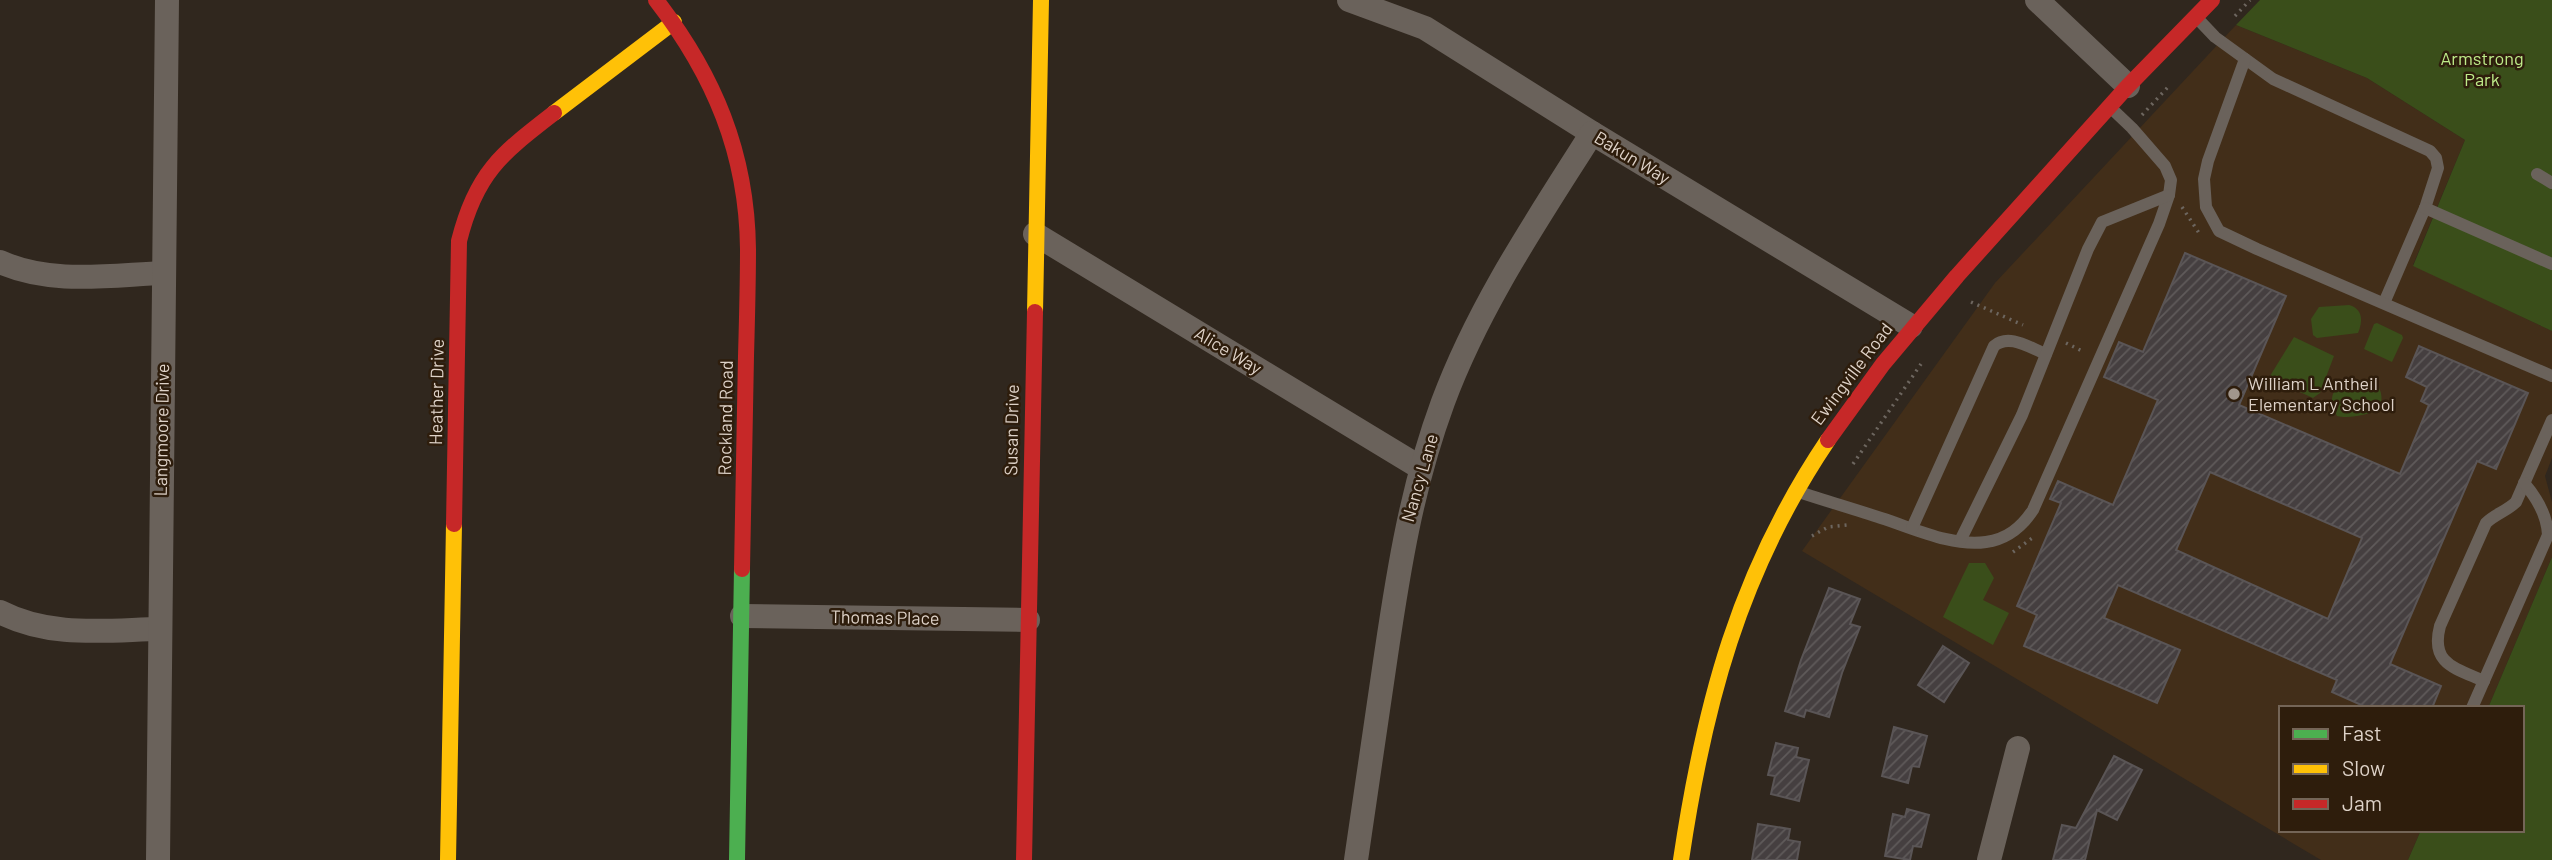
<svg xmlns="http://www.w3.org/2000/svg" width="2552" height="860" viewBox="0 0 2552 860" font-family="Barlow,sans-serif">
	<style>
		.built { fill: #422e19 }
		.green { fill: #3a4e1a }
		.building { fill: url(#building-hatch); stroke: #5a5556; stroke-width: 2; fill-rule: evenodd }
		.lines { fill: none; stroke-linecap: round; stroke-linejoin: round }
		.path { stroke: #6d665f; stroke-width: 3.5; stroke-dasharray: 2 5; stroke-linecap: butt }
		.lane { stroke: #6a625b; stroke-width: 12 }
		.street { stroke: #6a625b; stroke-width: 24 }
		.fast { stroke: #4caf50; stroke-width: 16 }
		.slow { stroke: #ffc107; stroke-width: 16 }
		.jam { stroke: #c62828; stroke-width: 16 }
		.poi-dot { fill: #a1968c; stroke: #2e1d0c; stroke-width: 2.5 }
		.labels { text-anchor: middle; stroke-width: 5; stroke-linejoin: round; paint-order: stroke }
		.park-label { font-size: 18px; fill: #beeb89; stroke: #2e1d0c }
		.street-label { font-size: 18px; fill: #ded2c8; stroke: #2e1d0c }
		.poi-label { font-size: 18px; fill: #ded2c8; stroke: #2e1d0c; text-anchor: start }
	</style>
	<defs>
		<pattern id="building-hatch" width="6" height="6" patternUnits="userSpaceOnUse" patternTransform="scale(1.75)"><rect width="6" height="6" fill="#453f40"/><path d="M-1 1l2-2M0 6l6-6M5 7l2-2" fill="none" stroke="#5f5a5a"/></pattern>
	</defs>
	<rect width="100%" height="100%" fill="#30271e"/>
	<path class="built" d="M 2236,25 L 2367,78 L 2465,140 L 2413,265 L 2552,331 L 2552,458 L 2545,476 L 2552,502 L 2552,557 L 2488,708 L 2281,708 L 2281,830 L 2421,830 L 2408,860 L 2321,860 L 1802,551 L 1995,283 Z"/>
	<g class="green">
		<path d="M 2260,0 L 2552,0 L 2552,331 L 2413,266 L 2465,140 L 2367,78 L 2236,25 Z"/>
		<path d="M 2349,305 C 2363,309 2363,321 2358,333 L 2317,338 L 2313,335 L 2311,319 L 2319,307 Z"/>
		<path d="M 2377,323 L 2402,335 L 2403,338 L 2392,362 L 2364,349 L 2374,324 Z"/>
		<path d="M 2294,337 L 2334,356 L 2320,393 L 2313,398 L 2280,383 L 2270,376 Z"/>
		<path d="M 2372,382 C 2382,387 2383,397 2380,408 C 2370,415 2348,419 2337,416 C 2332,407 2329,397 2336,389 Z"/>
		<path d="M 2552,557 L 2552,860 L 2408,860 L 2421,830 L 2522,830 L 2522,708 L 2488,708 Z"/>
		<path d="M 1969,563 L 1985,563 L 1994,578 L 1983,600 L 2009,613 L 1993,645 L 1943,617 Z"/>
	</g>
	<g class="building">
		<path d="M 2185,253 L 2286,296 L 2239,405 L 2400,474 L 2429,405 L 2421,401 L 2427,387 L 2406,377 L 2419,346 L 2528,393 L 2496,469 L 2477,461 L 2390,664 L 2441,686 L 2432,708 L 2368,708 L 2332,692 L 2337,680 L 2118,585 L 2104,618 L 2180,650 L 2157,703 L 2024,646 L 2037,615 L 2017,606 L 2061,503 L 2050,499 L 2058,481 L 2113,505 L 2158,400 L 2104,377 L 2119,342 L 2143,352 ZM 2210,472 L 2362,538 L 2328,619 L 2176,550 Z"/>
		<path d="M 1829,588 L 1860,599 L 1850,624 L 1860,627 L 1842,673 L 1829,717 L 1806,710 L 1804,717 L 1785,711 L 1801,660 Z"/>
		<path d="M 1943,646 L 1969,663 L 1944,702 L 1918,685 Z"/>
		<path d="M 1894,727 L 1927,736 L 1919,767 L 1912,766 L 1908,783 L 1882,776 Z"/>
		<path d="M 1776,743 L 1798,748 L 1796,757 L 1809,760 L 1799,801 L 1771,794 L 1775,776 L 1768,775 Z"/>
		<path d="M 2114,756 L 2142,770 L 2117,820 L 2097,810 L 2085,860 L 2053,860 L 2062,825 L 2076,828 Z"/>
		<path d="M 1907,809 L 1929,815 L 1921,847 L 1913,846 L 1910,860 L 1885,856 L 1893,814 L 1905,817 Z"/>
		<path d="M 1758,824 L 1790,829 L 1788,840 L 1800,842 L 1797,860 L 1752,860 Z"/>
	</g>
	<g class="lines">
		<g class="path">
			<path d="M 2235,16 L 2250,0"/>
			<path d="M 2142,115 L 2168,87"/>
			<path d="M 2182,207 L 2199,233"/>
			<path d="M 1971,302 L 2023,325"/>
			<path d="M 2066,343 L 2084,352"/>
			<path d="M 1853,464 L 1921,364"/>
			<path d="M 1812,536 L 1828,527 L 1847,525"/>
			<path d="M 2013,552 L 2035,536"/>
		</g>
		<g class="lane">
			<path d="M 2196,17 L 2215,37 L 2273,79 L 2430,151 L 2436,158 L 2438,168 L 2425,208 L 2384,303"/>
			<path d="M 2245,59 L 2208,161 L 2204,179 L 2206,207 L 2219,231 L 2257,249 L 2552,376"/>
			<path d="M 2537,174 L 2552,183"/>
			<path d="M 2425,208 L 2552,264"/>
			<path d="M 1799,492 C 1826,501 1854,509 1881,518 C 1913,528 1952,547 1986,542 C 2007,539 2021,528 2033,510 L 2159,224 L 2169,195 L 2171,180 L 2165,166 L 2132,128 L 2111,108"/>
			<path d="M 1912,528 L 1994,346 C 2009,333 2030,348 2046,354"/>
			<path d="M 1960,541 L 2022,415 L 2088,249 L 2102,222 L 2169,195"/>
			<path d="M 2484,681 C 2455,668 2430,664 2440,626 L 2486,523 C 2495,514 2507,511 2516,502 L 2552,420"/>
			<path d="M 2472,708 L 2548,535 C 2547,515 2537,498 2524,483"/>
		</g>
		<g class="street">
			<path d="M 1349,0 L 1425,28 L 1592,133 L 1911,326"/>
			<path d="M 2037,0 L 2128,86"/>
			<path d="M 1035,234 L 1421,468"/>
			<path d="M 0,262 C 51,285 110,275 164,273"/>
			<path d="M 0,612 C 50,638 106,630 160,629"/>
			<path d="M 742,616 L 1028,620"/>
			<path d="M 158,860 L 167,0"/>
			<path d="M 1356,860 C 1366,792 1376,723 1386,655 C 1399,567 1412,486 1443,402 C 1479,305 1537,220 1592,133"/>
			<path d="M 1989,860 L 2018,748"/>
		</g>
		<path class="fast" d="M 737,860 L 742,569"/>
		<g class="slow">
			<path d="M 554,113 L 674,22"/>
			<path d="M 1035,312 L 1041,0"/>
			<path d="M 448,860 L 454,524"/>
			<path d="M 1681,860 C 1704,705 1739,572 1828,440"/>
		</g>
		<g class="jam">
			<path d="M 656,0 C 714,75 747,153 748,249 C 748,285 747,320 746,356 C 745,427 744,498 742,569"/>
			<path d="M 1828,440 L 1883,364 L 1957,276 L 2127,87 L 2212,0"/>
			<path d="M 454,524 L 459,241 C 476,173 501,154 554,113"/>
			<path d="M 1024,860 L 1035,312"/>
		</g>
	</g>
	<circle class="poi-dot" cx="2234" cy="394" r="7"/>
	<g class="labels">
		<g class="park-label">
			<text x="2482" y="65">Armstrong<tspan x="2482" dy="21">Park</tspan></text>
		</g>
		<g class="street-label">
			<text transform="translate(1632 158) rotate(31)" y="6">Bakun Way</text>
			<text transform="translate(1228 351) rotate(31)" y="6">Alice Way</text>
			<text transform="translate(1852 374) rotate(-53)" y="6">Ewingville Road</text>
			<text transform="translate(437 392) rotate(-89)" y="6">Heather Drive</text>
			<text transform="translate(726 418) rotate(-89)" y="6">Rockland Road</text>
			<text transform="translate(162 430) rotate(-89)" y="6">Langmoore Drive</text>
			<text transform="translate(1012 430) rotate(-89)" y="6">Susan Drive</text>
			<text transform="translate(1420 478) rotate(-74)" y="6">Nancy Lane</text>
			<text transform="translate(885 618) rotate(1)" y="6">Thomas Place</text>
		</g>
		<g class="poi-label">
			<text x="2248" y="390">William L Antheil<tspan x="2248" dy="21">Elementary School</tspan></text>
		</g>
	</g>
	<rect x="2279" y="706" width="245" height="126" fill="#2e1d0c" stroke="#746557" stroke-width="2"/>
	<rect x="2293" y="729" width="35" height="10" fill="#4caf50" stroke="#746557" stroke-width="2"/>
	<text x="2342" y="741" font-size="21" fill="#ded2c8">Fast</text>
	<rect x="2293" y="764" width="35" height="10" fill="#ffc107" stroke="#746557" stroke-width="2"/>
	<text x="2342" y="776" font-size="21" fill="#ded2c8">Slow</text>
	<rect x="2293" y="799" width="35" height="10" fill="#c62828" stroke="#746557" stroke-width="2"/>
	<text x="2342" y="811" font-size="21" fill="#ded2c8">Jam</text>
</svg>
